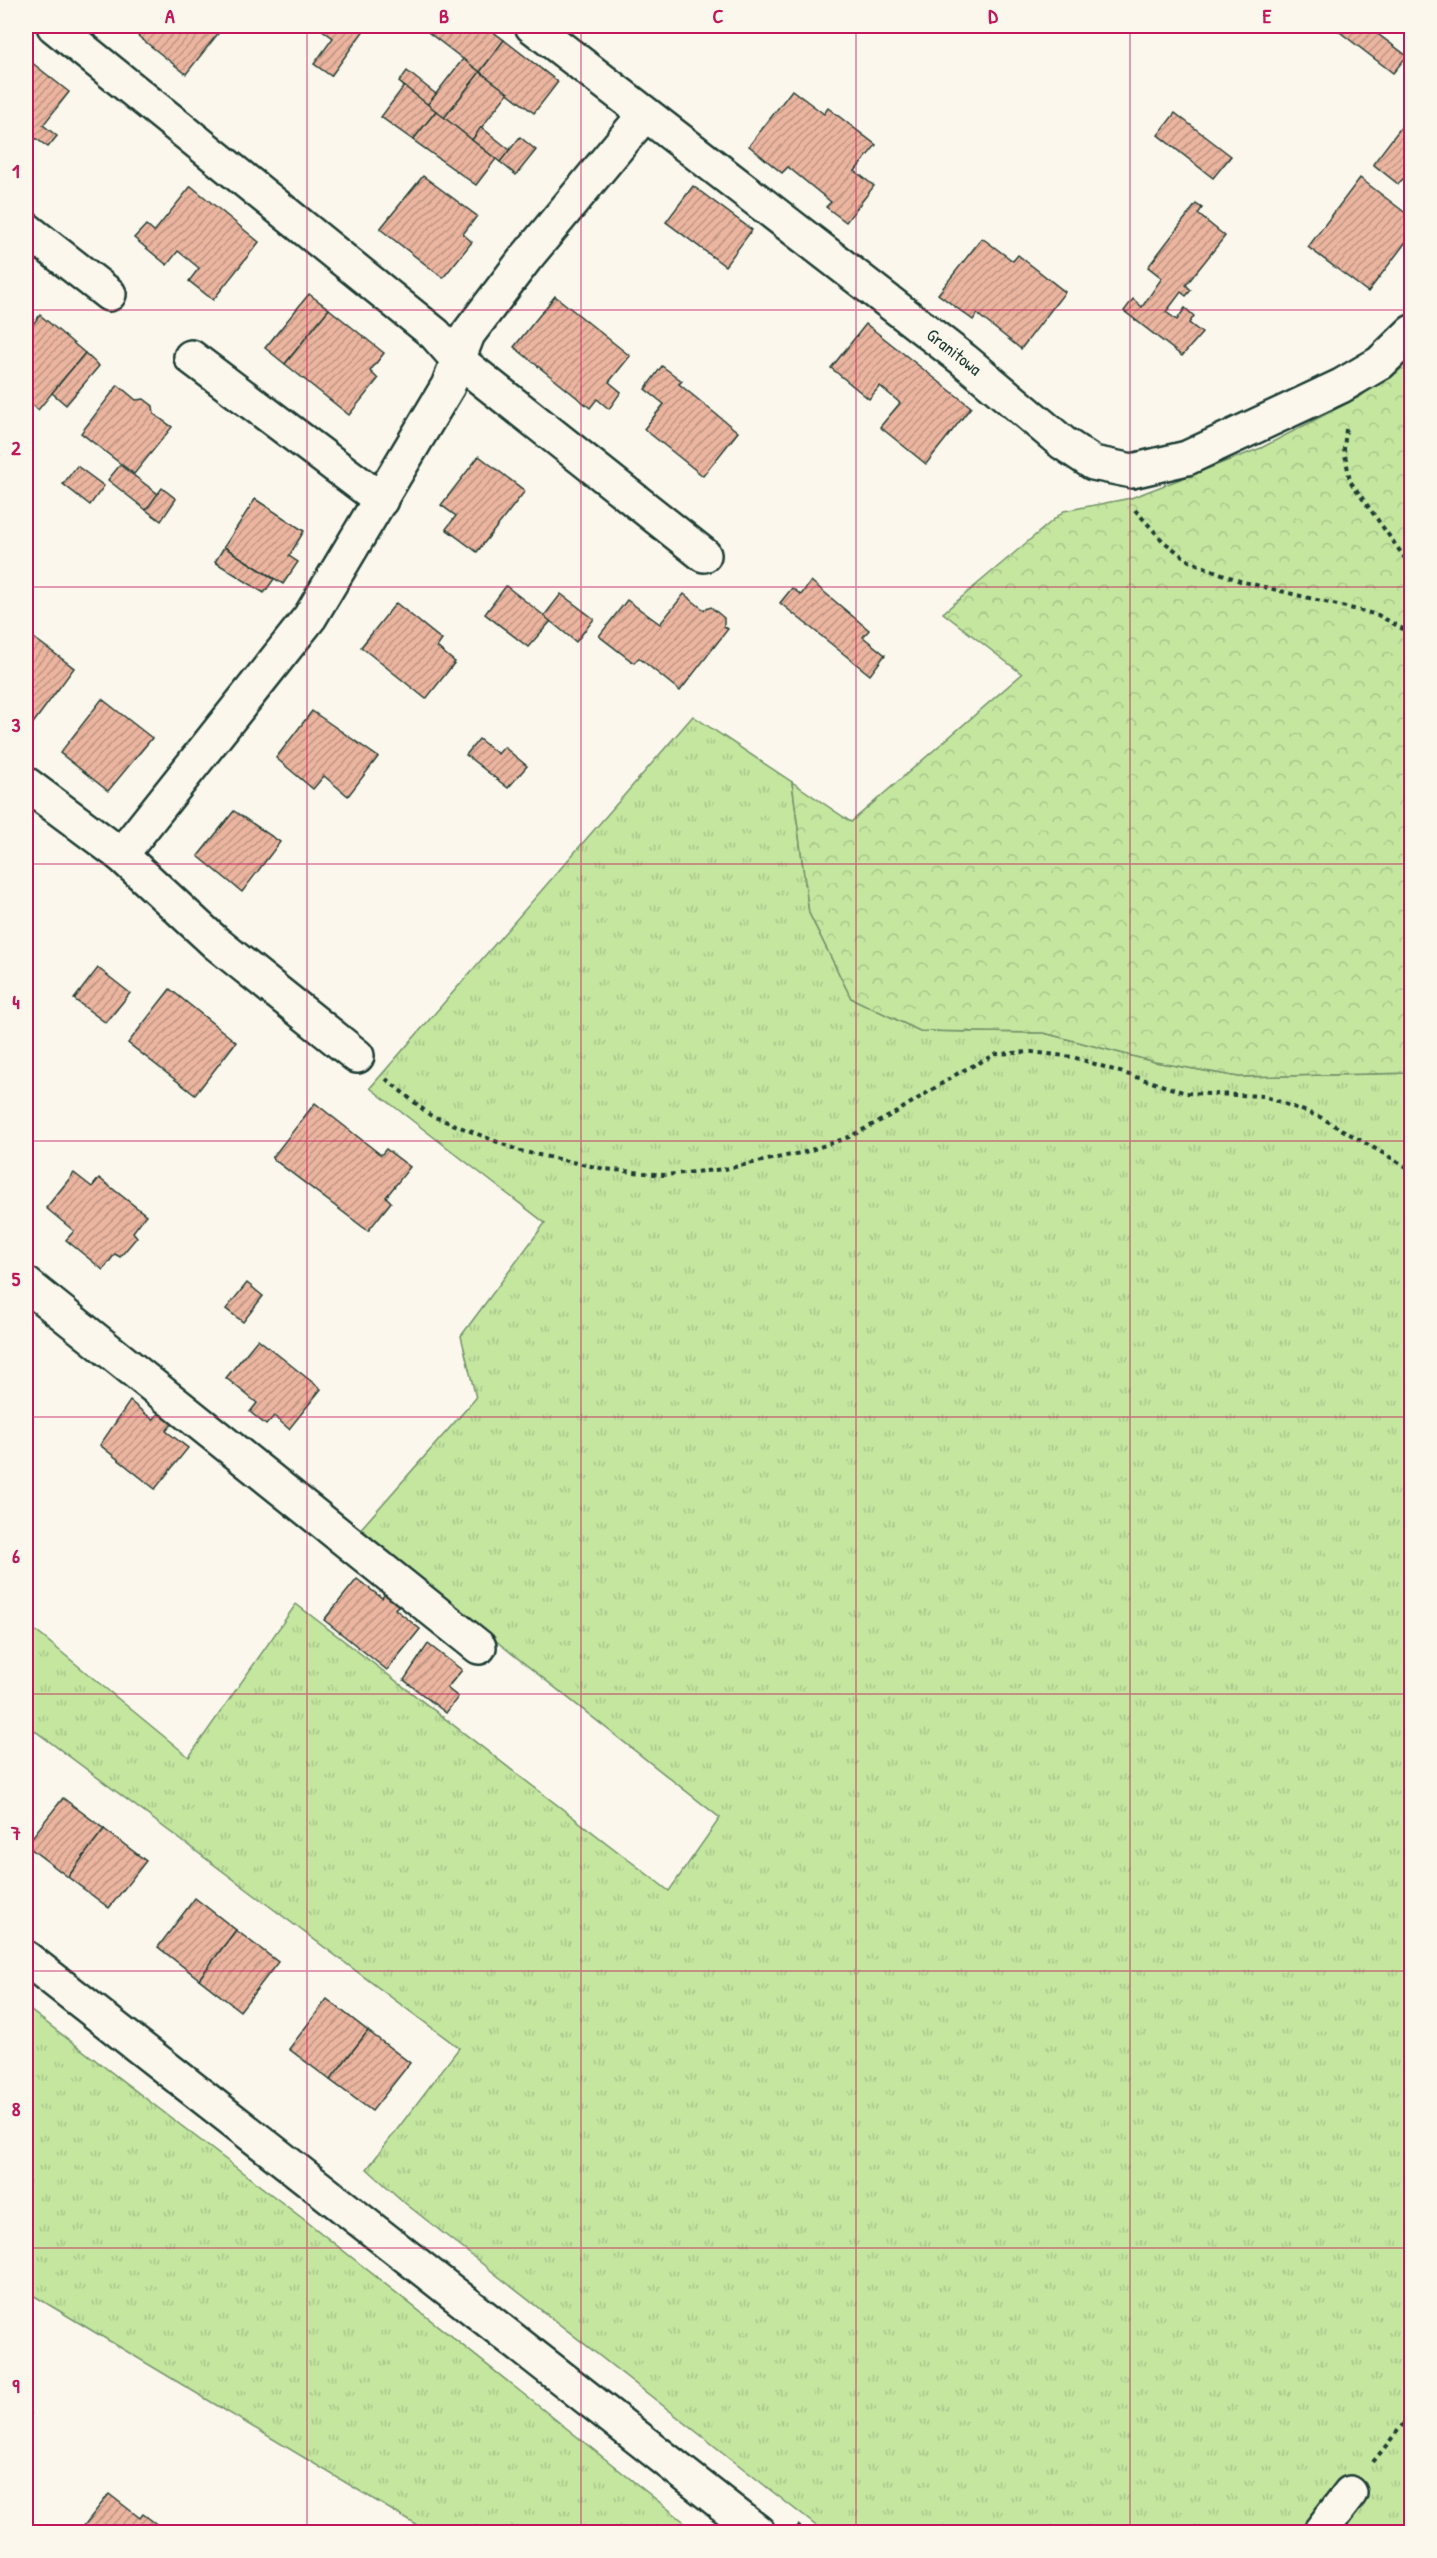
<svg xmlns="http://www.w3.org/2000/svg" width="1437" height="2558" viewBox="0 0 1437 2558" font-family="'Patrick Hand',sans-serif">
	<style>
		.grass { fill: url(#grass-tufts); stroke: #72926a; stroke-width: 1.5 }
		.forest { fill: url(#forest-crowns); stroke: #72926a; stroke-width: 1.5 }
		.building { fill: url(#building-hatch); stroke: #1f3d34; stroke-width: 1.5 }
		.lines { fill: none; stroke-linecap: round; stroke-linejoin: round }
		.minor-casing { stroke: #1f3d34; stroke-width: 38 }
		.path { stroke: #1f3d34; stroke-width: 4; stroke-dasharray: 4.5 4.5; stroke-linecap: butt }
		.minor { stroke: #fbf7ec; stroke-width: 33 }
		.grid { fill: none; stroke: #c2185b; stroke-width: 1.5; stroke-opacity: 0.55 }
		.labels { text-anchor: middle; stroke-width: 5; stroke-linejoin: round; paint-order: stroke }
		.street-label { font-size: 18px; fill: #1f3d34; stroke: #fbf7ec }
		.neatline { fill: none; stroke: #c2185b; stroke-width: 2 }
		.grid-label { font-size: 20px; text-anchor: middle; font-weight: bold; fill: #c2185b }
	</style>
	<defs>
		<pattern id="grass-tufts" width="24" height="20" patternUnits="userSpaceOnUse" patternTransform="scale(1.5)"><rect width="24" height="20" fill="#c4e69f"/><path d="M3 7l-1-3M5 7V3M7 7l1-3M15 17l-1-3M17 17v-4M19 17l1-3" fill="none" stroke="#a8c68a"/></pattern>
		<pattern id="forest-crowns" width="20" height="18" patternUnits="userSpaceOnUse" patternTransform="scale(1.5)"><rect width="20" height="18" fill="#c4e69f"/><path d="M2 6a3 3 0 1 1 6 0M12 15a3 3 0 1 1 6 0" fill="none" stroke="#a8c68a"/></pattern>
		<pattern id="building-hatch" width="6" height="6" patternUnits="userSpaceOnUse" patternTransform="scale(1.5)"><rect width="6" height="6" fill="#ebb5a0"/><path d="M-1 1l2-2M0 6l6-6M5 7l2-2" fill="none" stroke="#be9483"/></pattern>
	</defs>
	<rect width="100%" height="100%" fill="#fbf7ec"/>
	<filter id="ink" filterUnits="userSpaceOnUse"><feTurbulence type="fractalNoise" baseFrequency=".0167" numOctaves="2"/><feDisplacementMap in="SourceGraphic" scale="12" xChannelSelector="R" yChannelSelector="G"/><feConvolveMatrix kernelMatrix="1 2 1 2 8 2 1 2 1" color-interpolation-filters="sRGB"/></filter>
	<g filter="url(#ink)">
		<g class="grass">
			<path d="M 693,716 L 792,782 L 809,913 L 851,998 L 920,1031 L 1044,1033 L 1155,1062 L 1239,1077 L 1411,1073 L 1411,2532 L 824,2532 L 406,2204 L 367,2169 L 459,2048 L 26,1724 L 26,1623 L 189,1757 L 296,1604 L 669,1891 L 720,1818 L 358,1532 L 476,1398 L 461,1336 L 545,1223 L 370,1088 Z"/>
			<path d="M 26,2007 L 306,2221 L 697,2532 L 428,2532 L 26,2291 Z"/>
		</g>
		<path class="forest" d="M 1411,357 L 1411,1073 L 1239,1077 L 1155,1062 L 1044,1033 L 920,1031 L 851,998 L 809,913 L 792,782 L 851,822 L 1022,674 L 943,613 L 1064,511 L 1131,498 L 1261,448 L 1361,396 Z"/>
		<g class="building">
			<path d="M 146,26 L 224,26 L 186,74 L 138,36 Z"/>
			<path d="M 317,26 L 367,26 L 331,76 L 314,64 L 333,38 Z"/>
			<path d="M 420,26 L 485,26 L 504,40 L 480,72 Z"/>
			<path d="M 1332,26 L 1367,26 L 1407,56 L 1393,73 Z"/>
			<path d="M 504,40 L 558,82 L 534,113 L 480,72 Z"/>
			<path d="M 26,58 L 69,92 L 43,125 L 57,136 L 48,147 L 35,138 L 31,143 L 26,139 Z"/>
			<path d="M 463,59 L 480,72 L 444,118 L 427,105 Z"/>
			<path d="M 407,71 L 436,94 L 427,105 L 399,82 Z"/>
			<path d="M 480,72 L 508,93 L 472,140 L 444,118 Z"/>
			<path d="M 404,86 L 436,111 L 413,140 L 381,117 Z"/>
			<path d="M 792,90 L 824,114 L 828,108 L 876,145 L 855,171 L 874,186 L 846,222 L 826,207 L 831,202 L 788,167 L 782,173 L 749,146 Z"/>
			<path d="M 436,111 L 496,159 L 476,185 L 413,140 Z"/>
			<path d="M 1175,113 L 1231,156 L 1213,178 L 1158,135 Z"/>
			<path d="M 1405,122 L 1412,128 L 1412,184 L 1404,178 L 1398,184 L 1373,164 Z"/>
			<path d="M 481,127 L 510,150 L 500,162 L 472,140 Z"/>
			<path d="M 520,137 L 536,150 L 516,175 L 500,162 Z"/>
			<path d="M 423,176 L 477,216 L 463,234 L 472,242 L 443,278 L 380,229 Z"/>
			<path d="M 1360,178 L 1412,218 L 1412,234 L 1368,292 L 1308,247 Z"/>
			<path d="M 191,186 L 259,242 L 213,300 L 189,281 L 199,268 L 178,251 L 167,265 L 134,238 L 146,225 L 154,232 Z"/>
			<path d="M 693,186 L 752,230 L 725,266 L 666,222 Z"/>
			<path d="M 1196,204 L 1202,208 L 1198,214 L 1225,236 L 1186,285 L 1191,290 L 1186,296 L 1181,292 L 1166,312 L 1177,320 L 1185,308 L 1194,316 L 1189,323 L 1202,333 L 1182,356 L 1124,311 L 1133,299 L 1142,307 L 1162,278 L 1148,267 Z"/>
			<path d="M 982,238 L 1013,261 L 1018,255 L 1065,292 L 1021,349 L 977,314 L 973,320 L 938,294 Z"/>
			<path d="M 309,294 L 329,309 L 285,364 L 265,348 Z"/>
			<path d="M 555,296 L 630,356 L 609,382 L 621,392 L 609,409 L 597,399 L 590,408 L 514,347 Z"/>
			<path d="M 329,309 L 384,353 L 370,371 L 378,379 L 349,415 L 285,364 Z"/>
			<path d="M 40,315 L 85,353 L 38,410 L 26,399 L 26,333 Z"/>
			<path d="M 866,324 L 971,407 L 926,464 L 880,427 L 900,403 L 880,386 L 869,399 L 831,368 Z"/>
			<path d="M 85,353 L 99,366 L 66,405 L 52,393 Z"/>
			<path d="M 662,366 L 682,381 L 679,384 L 738,432 L 703,476 L 644,429 L 664,404 L 645,389 Z"/>
			<path d="M 118,385 L 136,400 L 144,399 L 153,406 L 154,414 L 172,427 L 134,474 L 81,433 Z"/>
			<path d="M 479,456 L 525,491 L 477,552 L 446,529 L 456,516 L 441,505 Z"/>
			<path d="M 120,465 L 158,494 L 146,510 L 108,480 Z"/>
			<path d="M 77,466 L 104,486 L 90,505 L 63,484 Z"/>
			<path d="M 162,488 L 176,499 L 161,521 L 146,510 Z"/>
			<path d="M 255,499 L 304,531 L 289,556 L 298,562 L 283,584 L 224,547 Z"/>
			<path d="M 224,547 L 274,579 L 264,593 L 215,562 Z"/>
			<path d="M 811,581 L 869,630 L 863,637 L 885,655 L 870,675 L 780,603 L 792,588 L 801,595 Z"/>
			<path d="M 506,586 L 551,621 L 528,647 L 485,614 Z"/>
			<path d="M 561,594 L 594,619 L 576,642 L 544,616 Z"/>
			<path d="M 684,594 L 704,610 L 711,607 L 724,618 L 724,626 L 728,629 L 680,691 L 639,658 L 634,663 L 599,636 L 627,600 L 660,624 Z"/>
			<path d="M 396,603 L 442,640 L 437,647 L 455,662 L 426,699 L 361,647 Z"/>
			<path d="M 26,632 L 74,668 L 28,730 L 26,728 Z"/>
			<path d="M 102,699 L 152,738 L 108,791 L 60,753 Z"/>
			<path d="M 312,711 L 378,757 L 348,796 L 324,776 L 313,789 L 276,758 Z"/>
			<path d="M 479,739 L 498,754 L 504,747 L 527,766 L 508,788 L 466,755 Z"/>
			<path d="M 234,811 L 280,842 L 242,892 L 198,856 Z"/>
			<path d="M 98,968 L 130,993 L 106,1023 L 74,999 Z"/>
			<path d="M 170,989 L 236,1042 L 195,1095 L 128,1043 Z"/>
			<path d="M 315,1103 L 381,1155 L 386,1149 L 410,1167 L 386,1197 L 391,1202 L 368,1231 L 272,1158 Z"/>
			<path d="M 74,1173 L 92,1187 L 99,1178 L 146,1215 L 133,1232 L 137,1237 L 120,1257 L 115,1254 L 103,1270 L 66,1240 L 74,1231 L 46,1208 Z"/>
			<path d="M 247,1283 L 263,1296 L 243,1322 L 226,1309 Z"/>
			<path d="M 258,1339 L 321,1389 L 289,1429 L 274,1416 L 266,1425 L 250,1412 L 257,1403 L 226,1378 Z"/>
			<path d="M 130,1401 L 153,1420 L 159,1412 L 173,1423 L 166,1431 L 188,1448 L 155,1489 L 100,1445 Z"/>
			<path d="M 357,1579 L 382,1598 L 389,1588 L 403,1600 L 395,1609 L 420,1629 L 387,1670 L 324,1620 Z"/>
			<path d="M 428,1644 L 462,1670 L 447,1688 L 458,1697 L 446,1713 L 404,1680 Z"/>
			<path d="M 63,1798 L 104,1829 L 68,1877 L 26,1845 Z"/>
			<path d="M 104,1829 L 146,1861 L 109,1908 L 68,1877 Z"/>
			<path d="M 195,1898 L 236,1930 L 199,1979 L 158,1947 Z"/>
			<path d="M 236,1930 L 278,1962 L 240,2011 L 199,1979 Z"/>
			<path d="M 327,1999 L 368,2031 L 330,2080 L 289,2049 Z"/>
			<path d="M 368,2031 L 410,2063 L 372,2111 L 330,2080 Z"/>
			<path d="M 26,2409 L 31,2414 L 26,2421 Z"/>
			<path d="M 109,2494 L 140,2518 L 143,2514 L 167,2532 L 79,2532 Z"/>
		</g>
		<g class="lines">
			<g class="minor-casing">
				<g id="minor">
					<path d="M 54,26 L 435,334 L 458,360 L 704,555"/>
					<path d="M 532,26 L 964,360 L 1063,443 L 1093,463 L 1132,471 L 1187,458 L 1341,386 L 1380,363 L 1412,332"/>
					<path d="M 26,229 L 109,294"/>
					<path d="M 191,357 L 381,500"/>
					<path d="M 26,784 L 121,855 L 310,617 L 448,386 L 468,334 L 525,259 L 645,114"/>
					<path d="M 121,855 L 216,943 L 357,1056"/>
					<path d="M 26,1284 L 479,1647"/>
					<path d="M 26,1958 L 758,2532"/>
					<path d="M 1320,2532 L 1350,2493"/>
				</g>
			</g>
			<g class="path">
				<path d="M 1346,429 L 1344,449 L 1350,481 L 1412,568"/>
				<path d="M 1135,510 L 1163,541 L 1189,561 L 1240,581 L 1378,615 L 1412,634"/>
				<path d="M 386,1079 L 430,1115 L 520,1151 L 605,1169 L 664,1175 L 725,1169 L 805,1152 L 849,1137 L 895,1113 L 960,1072 L 997,1054 L 1032,1052 L 1073,1057 L 1186,1093 L 1264,1096 L 1320,1117 L 1412,1170"/>
				<path d="M 1373,2462 L 1412,2413"/>
				<path d="M 797,2526 L 806,2532"/>
			</g>
			<use href="#minor" class="minor"/>
		</g>
	</g>
	<path class="grid" d="M 307,26 L 307,2532M 581,26 L 581,2532M 856,26 L 856,2532M 1130,26 L 1130,2532M 26,310 L 1412,310M 26,587 L 1412,587M 26,864 L 1412,864M 26,1141 L 1412,1141M 26,1417 L 1412,1417M 26,1694 L 1412,1694M 26,1971 L 1412,1971M 26,2248 L 1412,2248"/>
	<g class="labels">
		<g class="street-label">
			<text transform="translate(954 352) rotate(38)" y="6">Granitowa</text>
		</g>
	</g>
	<rect width="1437" height="2558" fill="none" stroke="#fbf7ec" stroke-width="66"/>
	<rect x="33" y="33" width="1371" height="2492" class="neatline"/>
	<g class="grid-label">
		<text x="170" y="23">A</text>
		<text x="444" y="23">B</text>
		<text x="718" y="23">C</text>
		<text x="993" y="23">D</text>
		<text x="1267" y="23">E</text>
		<text x="16" y="178">1</text>
		<text x="16" y="455">2</text>
		<text x="16" y="732">3</text>
		<text x="16" y="1009">4</text>
		<text x="16" y="1286">5</text>
		<text x="16" y="1563">6</text>
		<text x="16" y="1840">7</text>
		<text x="16" y="2116">8</text>
		<text x="16" y="2393">9</text>
	</g>
</svg>
